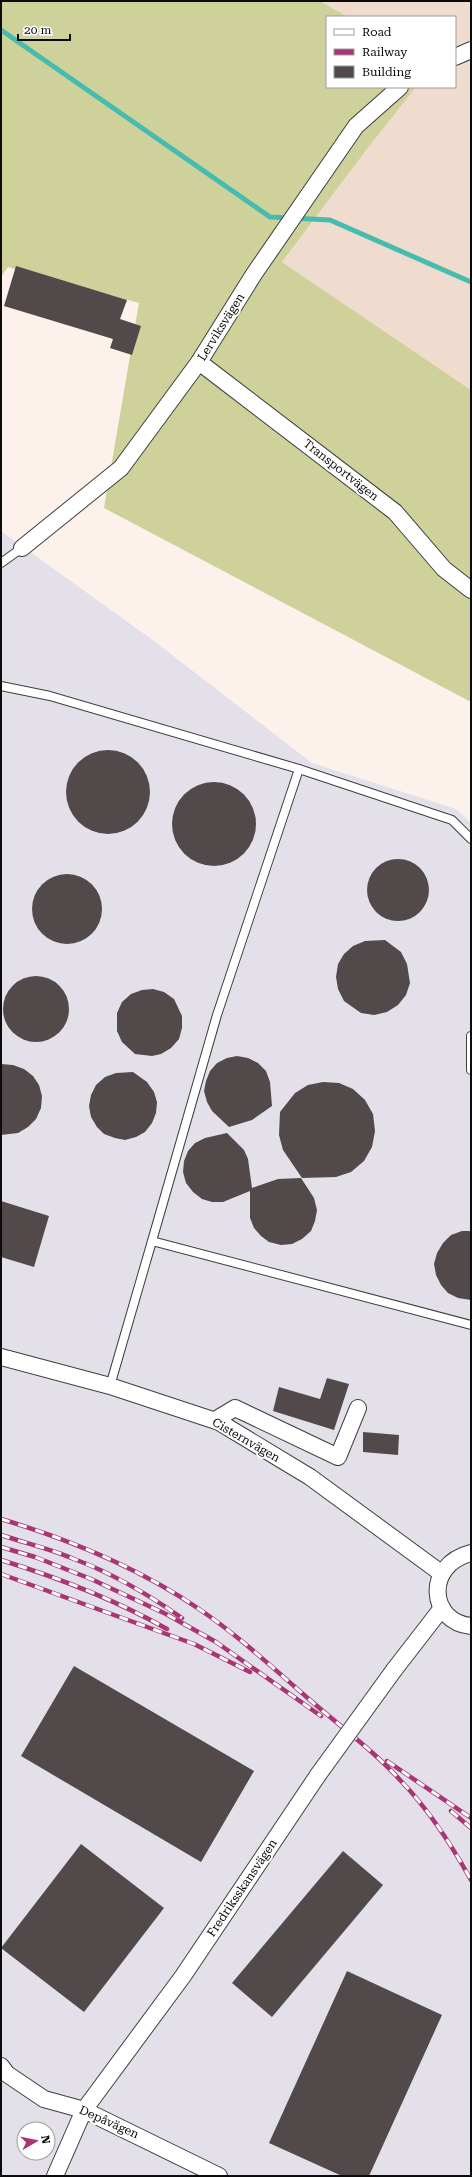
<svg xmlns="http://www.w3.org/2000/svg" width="472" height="2177" viewBox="0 0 472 2177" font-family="'Roboto Serif',serif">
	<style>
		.industrial { fill: #e3e0e9; fill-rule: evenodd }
		.farmland { fill: #efdccf }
		.forest { fill: #cfd19b }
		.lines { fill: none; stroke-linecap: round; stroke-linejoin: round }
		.stream { stroke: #46bcaf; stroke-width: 5 }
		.building { fill: #52494a }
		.lane-casing { stroke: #3e3e3e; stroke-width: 10 }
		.street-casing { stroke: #3e3e3e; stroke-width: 18 }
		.lane { stroke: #fff; stroke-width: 8 }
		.street { stroke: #fff; stroke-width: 16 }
		.rail-casing { stroke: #a93575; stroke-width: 4.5 }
		.rail { stroke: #fff; stroke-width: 3; stroke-dasharray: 9; stroke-linecap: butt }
		.street-bridge-casing { stroke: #3e3e3e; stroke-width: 18; stroke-linecap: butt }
		.street-bridge { stroke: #fff; stroke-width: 16 }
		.labels { text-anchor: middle; stroke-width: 4; stroke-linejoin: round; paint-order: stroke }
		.street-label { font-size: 12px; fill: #0b0b0b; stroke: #fff }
	</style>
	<rect width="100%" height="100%" fill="#fdf1eb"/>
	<path class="industrial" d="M 1,531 L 154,641 L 312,763 L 456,809 L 471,823 L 471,2176 L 1,2176 ZM 24,2129 L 48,2129 L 48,2153 L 24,2153 Z"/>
	<path class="farmland" d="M 320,1 L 471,1 L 471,390 L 282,262 L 364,153 L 416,87 L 455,87 L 455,17 L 348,17 Z"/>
	<path class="forest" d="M 1,1 L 320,1 L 348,17 L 327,17 L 327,87 L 416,87 L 364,153 L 282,262 L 471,390 L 471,702 L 104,508 L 139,303 L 8,267 L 1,277 Z"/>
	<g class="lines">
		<path class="stream" d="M 1,30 L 270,217 L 330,220 L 471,282"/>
	</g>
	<g class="building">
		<path d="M 16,266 L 127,300 L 120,319 L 141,326 L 132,355 L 110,348 L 113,339 L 4,306 Z"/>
		<circle cx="108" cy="792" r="42"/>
		<circle cx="214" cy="824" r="42"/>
		<circle cx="398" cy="890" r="31"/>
		<circle cx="67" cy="909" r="35"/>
		<path d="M 385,940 L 401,952 L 407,964 L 410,983 L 406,995 L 398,1005 L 387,1012 L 374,1015 L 361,1013 L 344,1001 L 338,989 L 336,977 L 338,964 L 344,954 L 353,946 L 365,941 Z"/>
		<circle cx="36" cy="1009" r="33"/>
		<path d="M 153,989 L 164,992 L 174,999 L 182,1016 L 182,1028 L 179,1039 L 171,1048 L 161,1054 L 152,1056 L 135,1054 L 122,1042 L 117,1031 L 117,1013 L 122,1002 L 131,994 L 142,990 Z"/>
		<path d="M 237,1056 L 248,1058 L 258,1063 L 266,1071 L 270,1082 L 272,1106 L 252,1120 L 229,1127 L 212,1111 L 207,1102 L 204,1091 L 206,1081 L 210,1071 L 217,1063 L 227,1058 Z"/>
		<path d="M 1,1064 L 13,1065 L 24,1069 L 33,1076 L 39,1085 L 42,1096 L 41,1108 L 36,1119 L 28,1127 L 18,1133 L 1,1135 Z"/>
		<path d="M 133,1072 L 147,1082 L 154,1092 L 157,1102 L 156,1113 L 152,1123 L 145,1132 L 136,1137 L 125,1140 L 115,1138 L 104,1134 L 97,1127 L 91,1117 L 89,1106 L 91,1095 L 96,1085 L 105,1077 L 116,1073 Z"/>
		<path d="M 323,1082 L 339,1083 L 353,1089 L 365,1100 L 373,1114 L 375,1131 L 372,1147 L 364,1161 L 351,1172 L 336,1177 L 302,1178 L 283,1150 L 279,1135 L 280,1112 L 295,1093 L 308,1085 Z"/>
		<path d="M 227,1133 L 244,1150 L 248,1159 L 252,1188 L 278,1179 L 301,1178 L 314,1198 L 317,1210 L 315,1221 L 311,1231 L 302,1239 L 292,1244 L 281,1245 L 269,1242 L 261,1236 L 254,1228 L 250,1218 L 250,1191 L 223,1202 L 212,1202 L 202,1199 L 193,1192 L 186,1183 L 183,1172 L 184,1161 L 188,1151 L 195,1143 L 205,1138 Z"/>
		<path d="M 1,1201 L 49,1216 L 34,1267 L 1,1257 Z"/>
		<path d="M 462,1231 L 471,1231 L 471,1300 L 458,1298 L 448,1293 L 441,1285 L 436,1275 L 434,1264 L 437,1253 L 443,1243 L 451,1235 Z"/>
		<path d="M 327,1378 L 349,1384 L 334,1430 L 273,1411 L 279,1387 L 320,1399 Z"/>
		<path d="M 363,1432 L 399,1435 L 398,1455 L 363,1452 Z"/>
		<path d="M 74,1666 L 254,1771 L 201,1862 L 21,1756 Z"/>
		<path d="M 81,1844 L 164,1908 L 84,2012 L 1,1948 Z"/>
		<path d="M 343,1851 L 383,1885 L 272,2017 L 232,1983 Z"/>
		<path d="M 347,1971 L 442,2015 L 369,2176 L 342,2176 L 269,2143 Z"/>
	</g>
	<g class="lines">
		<g class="lane-casing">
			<g id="lane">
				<path d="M 1,563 L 22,548"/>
				<path d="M 1,686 L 50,696 L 299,769 L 452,820 L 471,839"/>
				<path d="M 471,1036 L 471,1070"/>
				<path d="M 152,1241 L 217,1015 L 299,769"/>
				<path d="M 110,1386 L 152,1241 L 471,1325"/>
			</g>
		</g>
		<g class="street-casing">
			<g id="street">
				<path d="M 455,57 L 471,50"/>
				<path d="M 199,362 L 395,512 L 444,569 L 471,590"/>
				<path d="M 22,548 L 121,468 L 199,362 L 254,274 L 356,126 L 400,87"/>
				<path d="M 1,1357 L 110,1386 L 219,1422 L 310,1477 L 441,1573"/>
				<path d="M 215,1420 L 235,1408 L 338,1457 L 358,1408"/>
				<path d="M 471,1553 C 424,1565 429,1622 471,1626"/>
				<path d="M 394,1670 L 442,1608"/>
				<path d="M 1,2066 L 7,2074 L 44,2099 L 84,2110 L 219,2176"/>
				<path d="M 55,2176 L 84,2110 L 183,1976 L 318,1775"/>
			</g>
		</g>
		<use href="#lane" class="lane"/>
		<use href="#street" class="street"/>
		<g class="rail-casing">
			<g id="rail">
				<path d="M 1,1519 C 71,1540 139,1568 199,1609 C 239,1636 274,1669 310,1700 C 340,1726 374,1751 401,1781 C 429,1810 451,1844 471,1880"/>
				<path d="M 1,1535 C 25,1543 51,1549 74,1559 C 112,1573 149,1595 182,1618"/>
				<path d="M 1,1547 L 35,1557 L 91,1579 L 166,1614 L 216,1642 L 321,1716"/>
				<path d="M 1,1560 C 59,1578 114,1599 167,1629"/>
				<path d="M 1,1574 L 194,1644 L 250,1672"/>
				<path d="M 387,1761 L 471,1818"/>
				<path d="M 451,1811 L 471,1828"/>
			</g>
		</g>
		<use href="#rail" class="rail"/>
		<g class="street-bridge-casing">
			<path id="street-bridge" d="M 318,1775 L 394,1670"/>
		</g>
		<use href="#street-bridge" class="street-bridge"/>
	</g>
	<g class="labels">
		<g class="street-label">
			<text transform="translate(221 327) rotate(-58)" y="4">Lerviksvägen</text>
			<text transform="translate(341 470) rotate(38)" y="4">Transportvägen</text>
			<text transform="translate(246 1440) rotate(30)" y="4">Cisternvägen</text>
			<text transform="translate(242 1888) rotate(-56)" y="4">Fredriksskansvägen</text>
			<text transform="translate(109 2122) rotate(24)" y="4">Depåvägen</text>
		</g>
	</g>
	<rect width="472" height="2177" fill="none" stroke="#0b0b0b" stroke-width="4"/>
	<rect x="326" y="16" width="130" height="72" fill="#ffffff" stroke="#9d9d9d"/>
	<rect x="334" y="29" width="20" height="6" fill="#ffffff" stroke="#9d9d9d"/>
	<text x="362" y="36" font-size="12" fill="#0b0b0b">Road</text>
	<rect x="334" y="49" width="20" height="6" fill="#a93575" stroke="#9d9d9d"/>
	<text x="362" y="56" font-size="12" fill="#0b0b0b">Railway</text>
	<rect x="334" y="66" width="20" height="12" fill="#52494a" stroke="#9d9d9d"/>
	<text x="362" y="76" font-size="12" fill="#0b0b0b">Building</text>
	<g transform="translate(36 2141) rotate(81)"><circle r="19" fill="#ffffff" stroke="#9d9d9d"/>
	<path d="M0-3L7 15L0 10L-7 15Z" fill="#a93575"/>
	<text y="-6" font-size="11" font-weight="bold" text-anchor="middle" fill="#0b0b0b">N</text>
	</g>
	<path d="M18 34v6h52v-6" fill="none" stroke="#0b0b0b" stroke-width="2"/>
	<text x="24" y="34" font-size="12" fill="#0b0b0b" stroke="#ffffff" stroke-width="3" paint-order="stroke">20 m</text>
</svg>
